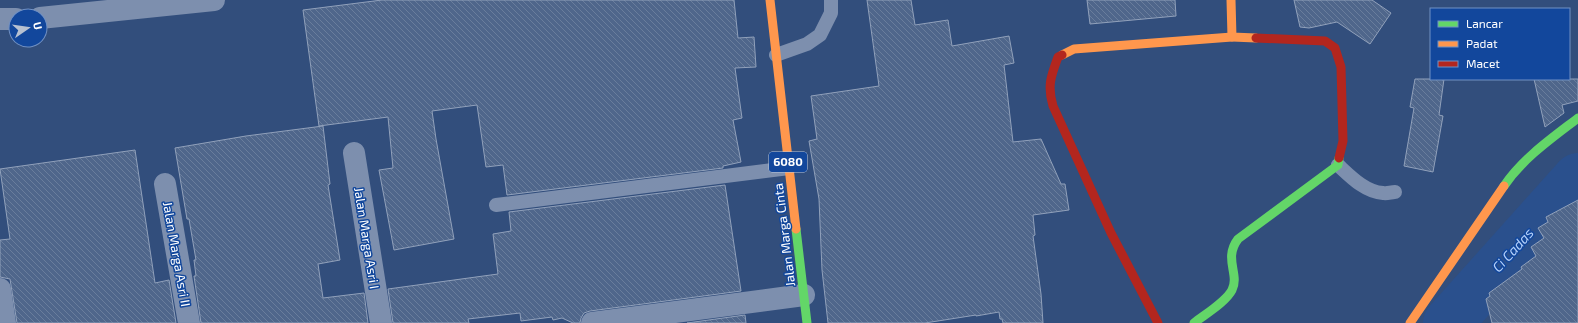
<svg xmlns="http://www.w3.org/2000/svg" width="1578" height="323" viewBox="0 0 1578 323" font-family="'Exo 2',sans-serif">
	<style>
		.lines { fill: none; stroke-linecap: round; stroke-linejoin: round }
		.river { stroke: #2a508d; stroke-width: 50 }
		.building { fill: url(#building-back-hatch); stroke: #91a1bb }
		.lane { stroke: #7d8fae; stroke-width: 14 }
		.street { stroke: #7d8fae; stroke-width: 22 }
		.fast { stroke: #63d668; stroke-width: 9 }
		.slow { stroke: #ff974d; stroke-width: 9 }
		.jam { stroke: #b3261e; stroke-width: 9 }
		.labels { text-anchor: middle; stroke-width: 3; stroke-linejoin: round; paint-order: stroke }
		.shield { fill: #12479c; stroke: #b8c8e1; stroke-width: 1 }
		.shield-label { font-size: 12px; font-weight: bold; fill: #fff }
		.street-label { font-size: 13px; fill: #fff; stroke: #12479c }
		.water-label { font-size: 14px; font-style: italic; fill: #b4d0fa; stroke: #12479c }
	</style>
	<defs>
		<pattern id="building-back-hatch" width="6" height="6" patternUnits="userSpaceOnUse"><rect width="6" height="6" fill="#4f668b"/><path d="M-1 5l2 2M0 0l6 6M5-1l2 2" fill="none" stroke="#697d9c"/></pattern>
	</defs>
	<rect width="100%" height="100%" fill="#324e7c"/>
	<g class="lines">
		<path class="river" d="M 1448,323 L 1578,178"/>
	</g>
	<g class="building">
		<path d="M 382,0 L 734,0 L 738,38 L 754,37 L 756,67 L 735,68 L 742,118 L 733,120 L 741,162 L 723,166 L 723,168 L 507,195 L 503,165 L 486,167 L 477,105 L 432,111 L 436,139 L 454,239 L 394,250 L 379,170 L 393,168 L 388,117 L 319,126 L 303,10 Z"/>
		<path d="M 867,0 L 911,0 L 915,25 L 948,20 L 952,46 L 1009,36 L 1014,63 L 1004,65 L 1013,142 L 1041,139 L 1061,184 L 1065,184 L 1069,210 L 1033,215 L 1035,235 L 1033,236 L 1041,294 L 1043,323 L 1003,323 L 1002,319 L 1000,319 L 999,312 L 976,316 L 976,315 L 925,323 L 828,323 L 822,270 L 819,199 L 809,141 L 817,139 L 811,96 L 879,86 Z"/>
		<path d="M 1087,0 L 1175,0 L 1176,16 L 1090,24 Z"/>
		<path d="M 1294,0 L 1372,0 L 1391,13 L 1370,44 L 1337,22 L 1309,28 L 1300,27 Z"/>
		<path d="M 1415,79 L 1444,79 L 1439,115 L 1443,116 L 1433,172 L 1404,166 L 1414,108 L 1410,107 Z"/>
		<path d="M 1534,79 L 1578,79 L 1578,101 L 1562,105 L 1564,113 L 1545,127 Z"/>
		<path d="M 323,126 L 330,184 L 328,185 L 340,260 L 318,264 L 323,298 L 364,293 L 368,323 L 201,323 L 194,276 L 196,276 L 194,260 L 196,260 L 189,219 L 187,219 L 175,148 L 246,136 Z"/>
		<path d="M 135,150 L 155,283 L 169,280 L 176,323 L 17,323 L 10,279 L 0,277 L 0,240 L 10,239 L 0,169 Z"/>
		<path d="M 725,185 L 741,291 L 590,311 L 584,313 L 581,318 L 580,323 L 573,323 L 562,318 L 553,320 L 552,317 L 521,321 L 520,313 L 468,319 L 469,323 L 393,323 L 388,289 L 498,274 L 493,234 L 511,231 L 509,212 Z"/>
		<path d="M 1578,200 L 1578,323 L 1492,323 L 1486,299 L 1490,296 L 1489,293 L 1522,269 L 1521,267 L 1536,256 L 1531,247 L 1544,238 L 1538,228 L 1548,222 L 1546,217 Z"/>
		<path d="M 745,315 L 746,323 L 687,323 Z"/>
	</g>
	<g class="lines">
		<g class="lane">
			<path d="M 776,55 L 807,44 L 820,35 L 831,13 L 831,0"/>
			<path d="M 1338,165 C 1350,176 1365,192 1383,193 C 1387,194 1391,192 1395,192"/>
			<path d="M 496,205 L 789,168"/>
		</g>
		<g class="street">
			<path d="M 40,18 L 214,0"/>
			<path d="M 0,19 L 16,19"/>
			<path d="M 354,153 L 381,323"/>
			<path d="M 165,184 L 189,323"/>
			<path d="M 0,289 L 5,323"/>
			<path d="M 592,323 L 804,295"/>
		</g>
		<g class="fast">
			<path d="M 1504,186 C 1523,158 1552,138 1578,118"/>
			<path d="M 796,229 L 807,323"/>
			<path d="M 1194,323 C 1204,315 1226,302 1232,290 C 1240,274 1223,259 1238,239 L 1338,165 L 1339,158"/>
		</g>
		<g class="slow">
			<path d="M 770,0 L 796,229"/>
			<path d="M 1231,0 L 1232,37 L 1256,38"/>
			<path d="M 1062,55 L 1074,49 L 1232,37"/>
			<path d="M 1410,323 L 1504,186"/>
		</g>
		<g class="jam">
			<path d="M 1256,38 L 1325,41 L 1335,48 L 1341,67 L 1343,141 L 1339,158"/>
			<path d="M 1062,55 L 1058,57 C 1051,76 1047,86 1053,106 L 1111,233 L 1158,323"/>
		</g>
	</g>
	<g class="labels">
		<rect class="shield" x="769" y="152" width="38" height="20" rx="3"/>
		<g class="shield-label">
			<text x="788" y="166">6080</text>
		</g>
		<g class="street-label">
			<text transform="translate(784 235) rotate(-97)" y="5">Jalan Marga Cinta</text>
			<text transform="translate(367 238) rotate(81)" y="5">Jalan Marga Asri I</text>
			<text transform="translate(177 254) rotate(80)" y="5">Jalan Marga Asri II</text>
		</g>
		<g class="water-label">
			<text transform="translate(1513 250) rotate(-48)" y="5">Ci Cadas</text>
		</g>
	</g>
	<rect x="1430" y="8" width="140" height="72" fill="#12479c" stroke="#7191c4"/>
	<rect x="1438" y="21" width="20" height="6" fill="#63d668" stroke="#7191c4"/>
	<text x="1466" y="28" font-size="12" fill="#ffffff">Lancar</text>
	<rect x="1438" y="41" width="20" height="6" fill="#ff974d" stroke="#7191c4"/>
	<text x="1466" y="48" font-size="12" fill="#ffffff">Padat</text>
	<rect x="1438" y="61" width="20" height="6" fill="#b3261e" stroke="#7191c4"/>
	<text x="1466" y="68" font-size="12" fill="#ffffff">Macet</text>
	<g transform="translate(28 28) rotate(77)"><circle r="19" fill="#12479c" stroke="#7191c4"/>
	<path d="M0-3L7 15L0 10L-7 15Z" fill="#b7c1d1"/>
	<text y="-6" font-size="11" font-weight="bold" text-anchor="middle" fill="#ffffff">U</text>
	</g>
</svg>
